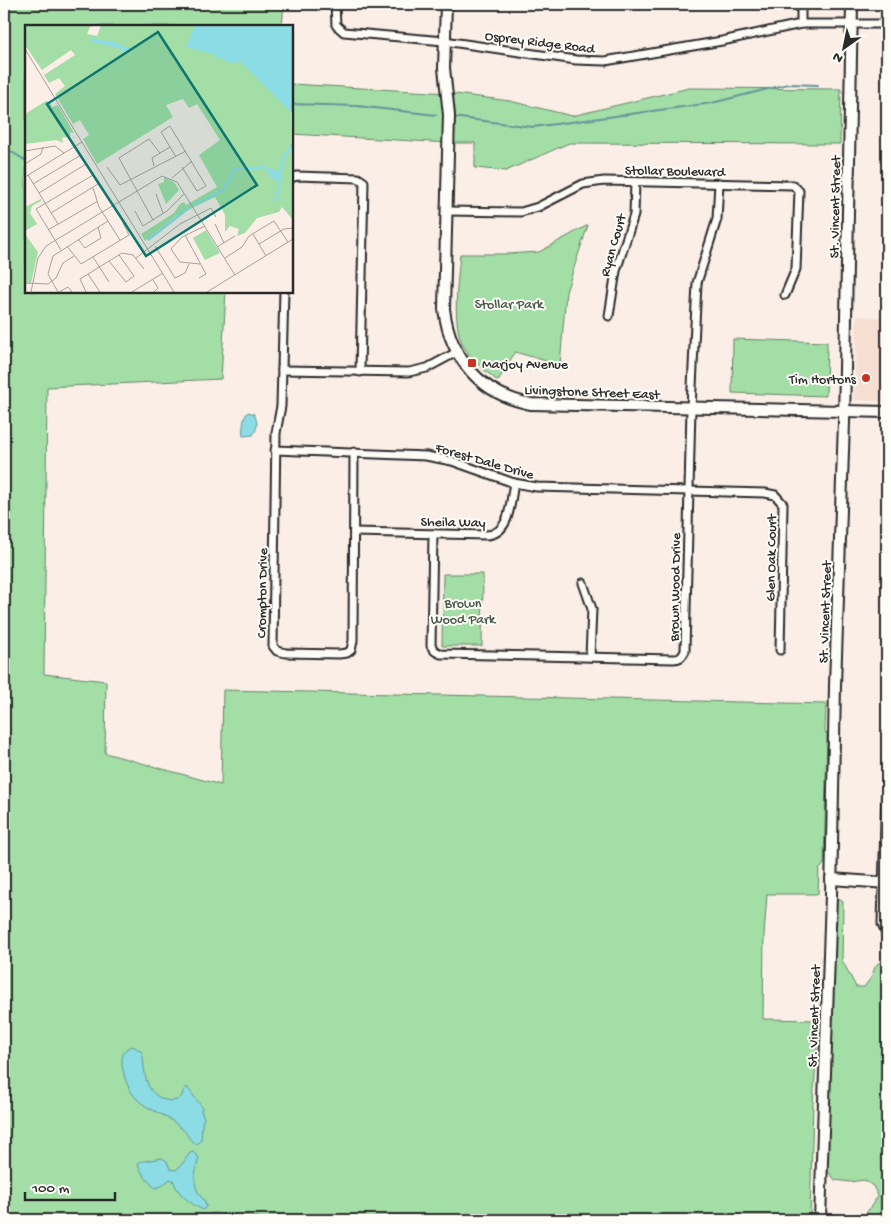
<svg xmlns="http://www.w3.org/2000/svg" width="891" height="1224" viewBox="0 0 891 1224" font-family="'Gochi Hand',sans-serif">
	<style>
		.built { fill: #f7ded2 }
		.green { fill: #a2dea5; stroke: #668468 }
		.water { fill: #8bdce4; stroke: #65959a }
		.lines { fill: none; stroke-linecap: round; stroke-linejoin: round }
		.stream { stroke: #65959a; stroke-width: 2 }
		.street-casing { stroke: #2b2b2b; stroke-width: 11 }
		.secondary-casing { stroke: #2b2b2b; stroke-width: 14 }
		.street { stroke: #fdfcf7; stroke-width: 7 }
		.secondary { stroke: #fdfcf7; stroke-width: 10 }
		.poi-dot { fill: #c8321e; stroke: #fdfcf7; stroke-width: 2 }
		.labels { text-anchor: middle; stroke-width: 4; stroke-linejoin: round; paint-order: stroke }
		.street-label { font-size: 14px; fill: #2b2b2b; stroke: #fdfcf7 }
		.park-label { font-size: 14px; fill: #49584a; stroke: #fdfcf7 }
		.poi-label { font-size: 14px; fill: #2b2b2b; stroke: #fdfcf7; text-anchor: start }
		.inset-river { fill: none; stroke: #8bdce4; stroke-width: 2.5 }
		.inset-road { fill: none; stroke: #a7a09b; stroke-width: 1 }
		.view { fill: #0f766e; fill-opacity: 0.15; stroke: #0f766e; stroke-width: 2.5 }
		.inset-edge { fill: none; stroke: #2b2b2b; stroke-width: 2.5 }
	</style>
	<rect width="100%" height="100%" fill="#faeee6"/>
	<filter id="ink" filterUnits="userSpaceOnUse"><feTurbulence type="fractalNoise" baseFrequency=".02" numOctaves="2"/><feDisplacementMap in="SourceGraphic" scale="10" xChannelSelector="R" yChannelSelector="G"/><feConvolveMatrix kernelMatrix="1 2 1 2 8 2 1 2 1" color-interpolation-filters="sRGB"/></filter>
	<g filter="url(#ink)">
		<path class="built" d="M 857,316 L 887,318 L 887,401 L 854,400 Z"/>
		<g class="green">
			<path d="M 4,4 L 284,4 L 282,26 L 26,26 L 26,291 L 226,291 L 221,379 L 47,387 L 44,674 L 106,681 L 105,753 L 221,785 L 223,690 L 826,704 L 825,732 L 827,734 L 824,864 L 819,870 L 818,894 L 767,894 L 764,935 L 763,1019 L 819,1020 L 813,1103 L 810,1220 L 4,1220 Z"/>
			<path d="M 291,84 L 448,93 L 510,101 L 572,116 L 689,88 L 841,89 L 840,144 L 569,143 L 506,171 L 475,168 L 475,143 L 449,143 L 291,134 Z"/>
			<path d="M 588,225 L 566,292 L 560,365 L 515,352 L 498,381 C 487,373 471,359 464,347 C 451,324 458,280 460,254 L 506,254 L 539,252 Z"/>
			<path d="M 733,339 L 827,342 L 826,396 L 732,393 Z"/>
			<path d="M 443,574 L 483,574 L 482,646 L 442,646 Z"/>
			<path d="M 839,899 L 843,902 L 842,960 L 856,987 L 864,987 L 871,978 L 875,967 L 878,963 L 887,963 L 887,1220 L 864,1220 L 865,1215 L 878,1196 L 873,1186 L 864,1180 L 850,1182 L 835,1180 L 826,1169 L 836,901 Z"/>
		</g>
		<g class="water">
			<path d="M 248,412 L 254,414 C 258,422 258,428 253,435 L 243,436 C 242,429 243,417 248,412 Z"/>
			<path d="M 133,1046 L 142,1052 C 146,1071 142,1090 163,1099 C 168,1101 174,1102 179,1099 C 183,1096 182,1090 187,1087 L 202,1107 L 201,1111 L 204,1118 C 200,1126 203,1134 200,1142 L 196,1144 C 188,1140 188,1133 181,1128 C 160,1108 135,1111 125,1078 C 124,1073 122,1068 122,1063 C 122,1054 124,1048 133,1046 Z"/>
			<path d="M 193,1152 L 199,1158 C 196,1168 193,1181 197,1190 C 200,1197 206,1200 206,1207 L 203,1210 C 191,1204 177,1194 173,1180 L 170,1179 L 162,1186 L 155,1188 C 147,1180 140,1173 138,1162 L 162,1158 L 167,1161 L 170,1169 L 176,1170 L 183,1163 L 190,1153 Z"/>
			<path d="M 212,1213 L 259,1217 L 262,1220 L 209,1220 L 208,1215 Z"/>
		</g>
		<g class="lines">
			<g class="stream">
				<path d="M 291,104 L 357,106 L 436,115"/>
				<path d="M 452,117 L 533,127 L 712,103 L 788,84 L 818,85"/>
				<path d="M 4,147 L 26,161"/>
			</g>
			<g class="street-casing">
				<g id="street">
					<path d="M 335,4 L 336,25 L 344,32 L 444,41 L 576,60 L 605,61 L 722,41 L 801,24 L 887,24"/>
					<path d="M 801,24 L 801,4"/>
					<path d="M 291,178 L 297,176 L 358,178 L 364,182 L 360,372"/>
					<path d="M 447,211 L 521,212 L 538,207 L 583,184 L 604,181 L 793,185 L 799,191 L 796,269 L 785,295"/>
					<path d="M 284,291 L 281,406 L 276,433 L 273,646 L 277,651 L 286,653 L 339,654 L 347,653 L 351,650 L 353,641 L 354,452"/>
					<path d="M 609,316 L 616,271 L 634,215 L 635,182"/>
					<path d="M 282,370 L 409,372 L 427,368 L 457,352"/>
					<path d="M 275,450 L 426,456 L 452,461 L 514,483 L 537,487 L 765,493 L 775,495 L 783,504 L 780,650"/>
					<path d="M 354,532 L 486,535 C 511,534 510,502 514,483"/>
					<path d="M 433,534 L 431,646 L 435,651 L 441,654 L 674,659 C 680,659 682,657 685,651 L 691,408 L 697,283 L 717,219 L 719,183"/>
					<path d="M 583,583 L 592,609 L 590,657"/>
					<path d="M 887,756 L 882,924 L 887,937"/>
				</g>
			</g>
			<g class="secondary-casing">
				<g id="secondary">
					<path d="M 446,4 L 444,68 L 449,115 L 444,309 C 450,358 481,395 531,404 L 887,412"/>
					<path d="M 831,879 L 887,883"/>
					<path d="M 820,1220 L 831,896 L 835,685 L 844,422 L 852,4"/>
				</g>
			</g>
			<use href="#street" class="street"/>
			<use href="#secondary" class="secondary"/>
		</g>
	</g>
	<g class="poi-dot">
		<rect x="467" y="358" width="10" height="10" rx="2.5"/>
		<circle cx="866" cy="378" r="5"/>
	</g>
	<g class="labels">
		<g class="street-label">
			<text transform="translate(540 41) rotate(7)" y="5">Osprey Ridge Road</text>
			<text transform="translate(675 170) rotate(1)" y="5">Stollar Boulevard</text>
			<text transform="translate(834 207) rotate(-89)" y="5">St. Vincent Street</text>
			<text transform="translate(612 245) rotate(-74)" y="5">Ryan Court</text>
			<text transform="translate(592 391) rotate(2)" y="5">Livingstone Street East</text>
			<text transform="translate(485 460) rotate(16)" y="5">Forest Dale Drive</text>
			<text transform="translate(453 521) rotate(1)" y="5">Sheila Way</text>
			<text transform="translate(770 558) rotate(-89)" y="5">Glen Oak Court</text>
			<text transform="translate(674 587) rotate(-89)" y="5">Brown Wood Drive</text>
			<text transform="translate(261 593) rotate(-89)" y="5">Crompton Drive</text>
			<text transform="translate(824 612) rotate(-88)" y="5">St. Vincent Street</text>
			<text transform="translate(813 1016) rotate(-88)" y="5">St. Vincent Street</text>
		</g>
		<g class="park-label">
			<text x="509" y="308">Stollar Park</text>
			<text x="463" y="607">Brown<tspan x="463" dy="16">Wood Park</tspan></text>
		</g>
		<g class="poi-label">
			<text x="482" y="368">Marjoy Avenue</text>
			<text x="856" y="383" text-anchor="end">Tim Hortons</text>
		</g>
	</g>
	<g transform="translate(25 25)">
		<rect width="268" height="268" fill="#faeee6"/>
		<path d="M 0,0 L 66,0 L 62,9 L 72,11 L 76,0 L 265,0 L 267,194 L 257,182 L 254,187 L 232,193 L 220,208 L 212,211 L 214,204 L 205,201 L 200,207 L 200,190 L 190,172 L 151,191 L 120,216 L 116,209 L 149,188 L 155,179 L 159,177 L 161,180 L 192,162 L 174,130 L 195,115 L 172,79 L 164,83 L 158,74 L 141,80 L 148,92 L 72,139 L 58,114 L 64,110 L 55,95 L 48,99 L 30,69 L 40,61 L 34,53 L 24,58 L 19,50 L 50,30 L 46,25 L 17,45 L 0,20 ZM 21,76 L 25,77 L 27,82 L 33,80 L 49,108 L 45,107 L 45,111 L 37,113 L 38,118 L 32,115 L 0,119 L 0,89 ZM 139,152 L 149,157 L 154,165 L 141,179 L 133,159 L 139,157 ZM 16,174 L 16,176 L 7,181 L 5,188 L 12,199 L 0,206 L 0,182 ZM 181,205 L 195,228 L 180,235 L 168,213 ZM 0,209 L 13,227 L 6,258 L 0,257 Z" fill="#a2dea5"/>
		<path d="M 170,0 L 267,0 L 267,88 L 216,37 L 205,38 L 193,32 L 189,37 L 191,30 L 161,22 ZM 66,13 L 89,17 L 108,25 L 99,28 L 94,23 L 67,17 ZM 240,142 L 256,147 L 256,157 L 246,153 Z" fill="#8bdce4"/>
		<path class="inset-river" d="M 256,147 L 257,135 L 268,119M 250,177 L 255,157M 169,180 L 198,165 L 210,144 L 240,142M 123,215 L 165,182"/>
		<path class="inset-road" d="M 0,24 L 39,88M 39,88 L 149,267M 0,126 L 30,121 L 39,128M 151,132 L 136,107 L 145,101 L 181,161 L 172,166 L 157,142M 0,139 L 16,129 L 18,122M 129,141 L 127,133 L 145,122M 82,142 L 95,160 L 161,126M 3,150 L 33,199M 0,152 L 57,117M 147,153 L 167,136M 8,159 L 56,130M 68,163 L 74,182 L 95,215M 14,168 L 61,139 L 45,114M 131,169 L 138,188M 110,186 L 118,201 L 142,186 L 159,169M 26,188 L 73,159 L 68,150 L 11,184 L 36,225M 128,195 L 94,133 L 124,114 L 135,128M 190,199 L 199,218M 23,205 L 73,176M 228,209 L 241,231M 160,210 L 181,249 L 174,253M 53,214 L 60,223 L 76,213 L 73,202M 234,219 L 259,204 L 268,203M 42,221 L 56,239 L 104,210 L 98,198M 130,221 L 150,253 L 160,248 L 164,239M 192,222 L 210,211M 68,232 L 84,257M 111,233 L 155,199 L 186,183 L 191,192M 200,233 L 217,222 L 224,211 L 249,196 L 263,217M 84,236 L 101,257 L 109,251 L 94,230M 175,239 L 155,237 L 146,224 L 157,212 L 180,201M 63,249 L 75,267M 128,255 L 133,263 L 129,267M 0,258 L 23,259 L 31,253 L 38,238 L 49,231M 6,267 L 13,233 L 21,221 L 137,151 L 152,157 L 210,250M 33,267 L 23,249 L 28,231 L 83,196M 34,267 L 43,262 L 47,267M 61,267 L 55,254 L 97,228 L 108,230 L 119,244M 107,267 L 138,248M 182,267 L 268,214"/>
		<path class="view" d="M 133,7 L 232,160 L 121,231 L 22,79 Z"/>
		<rect width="268" height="268" class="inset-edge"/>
	</g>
	<rect width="891" height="1224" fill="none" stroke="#fdfcf7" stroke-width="20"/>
	<rect x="10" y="10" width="871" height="1204" fill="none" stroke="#2b2b2b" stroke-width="2" filter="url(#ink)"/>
	<g transform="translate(844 48) rotate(213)" stroke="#fdfcf7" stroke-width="4" paint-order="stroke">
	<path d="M0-4L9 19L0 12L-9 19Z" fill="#2b2b2b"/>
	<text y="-8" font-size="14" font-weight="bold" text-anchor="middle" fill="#2b2b2b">N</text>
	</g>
	<path d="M25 1192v8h90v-8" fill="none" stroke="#2b2b2b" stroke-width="2.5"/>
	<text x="32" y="1192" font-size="15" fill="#2b2b2b" stroke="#fdfcf7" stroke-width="4" paint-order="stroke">100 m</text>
</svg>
